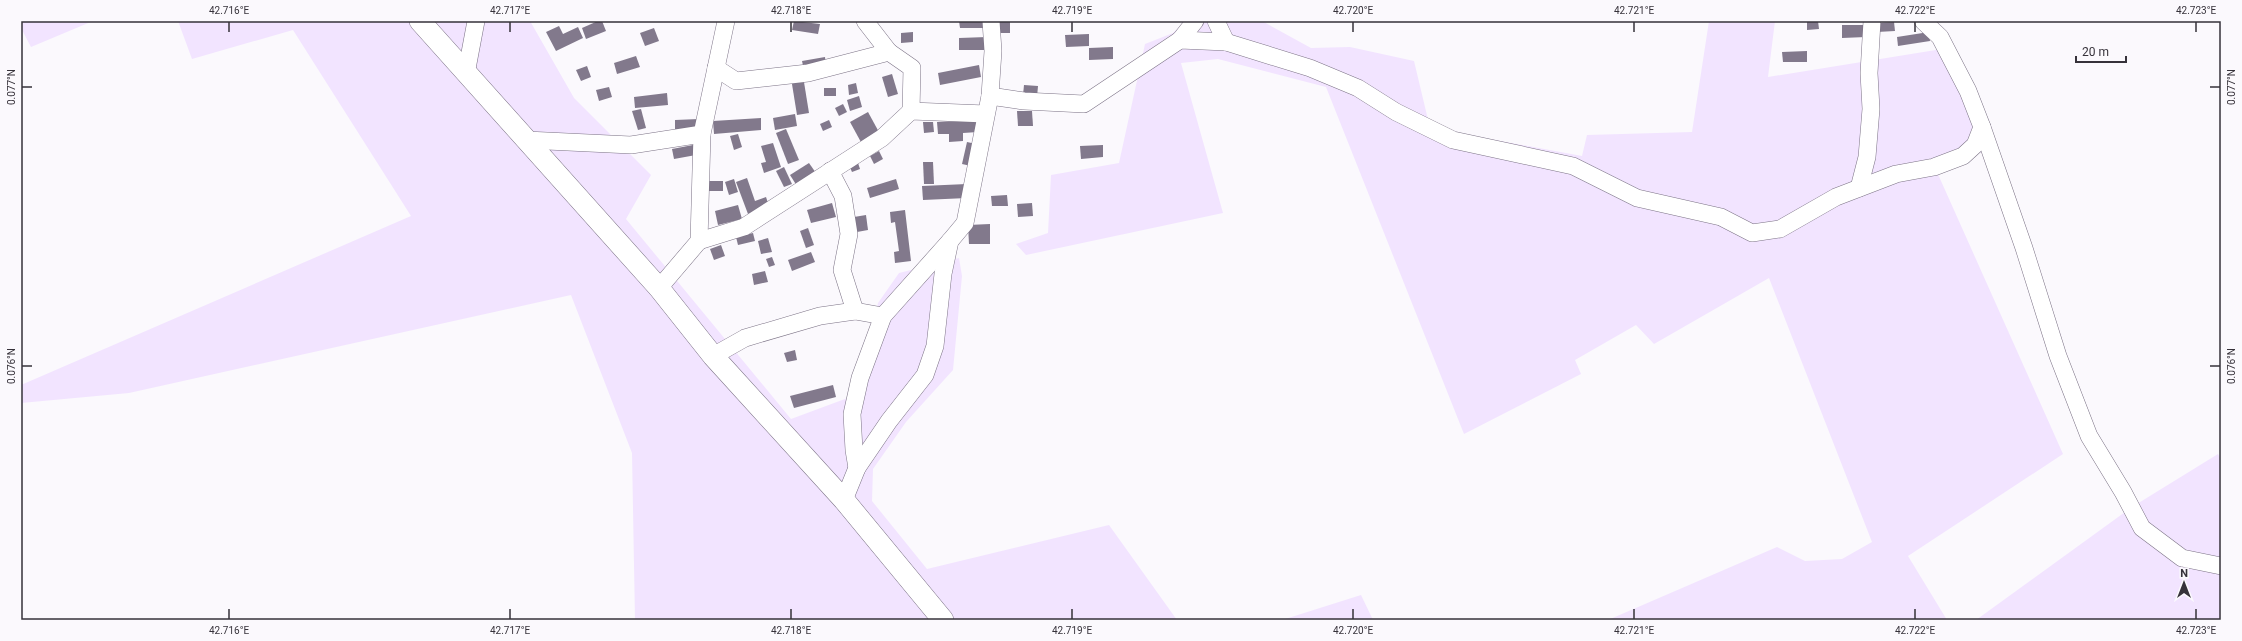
<svg xmlns="http://www.w3.org/2000/svg" width="2242" height="641" viewBox="0 0 2242 641" font-family="Roboto,sans-serif">
	<style>
		.green { fill: #f2e4ff }
		.building { fill: #82798c }
		.lines { fill: none; stroke-linecap: round; stroke-linejoin: round }
		.minor-casing { stroke: #7c7386; stroke-width: 18 }
		.tertiary-casing { stroke: #7c7386; stroke-width: 22 }
		.minor { stroke: #fff; stroke-width: 17 }
		.tertiary { stroke: #fff; stroke-width: 21 }
		.ticks { fill: none; stroke: #36323a; stroke-width: 1.5 }
		.neatline { fill: none; stroke: #36323a; stroke-width: 1.5 }
		.ticks-label { font-size: 10px; text-anchor: middle; fill: #36323a }
	</style>
	<rect width="100%" height="100%" fill="#fbf9fd"/>
	<g class="green">
		<path d="M 21,21 L 93,21 L 31,47 L 21,28 Z"/>
		<path d="M 178,21 L 530,21 L 574,98 L 651,175 L 626,219 L 791,419 L 853,396 L 878,303 L 899,273 L 959,258 L 962,276 L 953,370 L 906,422 L 873,469 L 872,501 L 927,569 L 1109,525 L 1177,620 L 635,620 L 632,453 L 571,295 L 129,393 L 21,403 L 21,385 L 411,216 L 293,30 L 192,59 Z"/>
		<path d="M 1185,21 L 1262,21 L 1311,48 L 1350,47 L 1414,61 L 1430,128 L 1582,156 L 1587,135 L 1692,132 L 1709,21 L 1775,21 L 1768,77 L 1942,49 L 1986,150 L 1937,172 L 2063,454 L 1908,556 L 1947,620 L 1608,620 L 1777,547 L 1805,561 L 1842,559 L 1872,542 L 1769,278 L 1654,344 L 1636,325 L 1575,360 L 1581,374 L 1464,434 L 1326,87 L 1218,59 L 1181,63 L 1223,213 L 1026,255 L 1016,244 L 1048,233 L 1051,175 L 1119,163 L 1145,44 L 1173,33 Z"/>
		<path d="M 2218,454 L 2221,459 L 2221,620 L 1976,620 L 2132,507 Z"/>
		<path d="M 1361,595 L 1373,620 L 1282,620 Z"/>
	</g>
	<g class="building">
		<path d="M 598,21 L 602,21 L 606,31 L 586,39 L 582,28 Z"/>
		<path d="M 794,21 L 820,24 L 818,34 L 792,30 Z"/>
		<path d="M 959,21 L 988,21 L 988,28 L 960,28 Z"/>
		<rect x="999" y="21" width="11" height="12"/>
		<path d="M 1807,21 L 1818,21 L 1819,29 L 1807,30 Z"/>
		<path d="M 1894,22 L 1895,31 L 1877,32 L 1876,23 Z"/>
		<path d="M 1842,25 L 1865,25 L 1866,37 L 1842,38 Z"/>
		<path d="M 559,26 L 563,34 L 578,27 L 583,38 L 556,51 L 546,32 Z"/>
		<path d="M 654,28 L 659,41 L 645,46 L 640,33 Z"/>
		<path d="M 913,32 L 913,42 L 901,43 L 901,33 Z"/>
		<path d="M 1929,32 L 1930,41 L 1898,46 L 1897,37 Z"/>
		<path d="M 1089,34 L 1089,46 L 1066,47 L 1065,35 Z"/>
		<path d="M 987,37 L 988,50 L 959,50 L 959,38 Z"/>
		<path d="M 1113,47 L 1113,59 L 1089,60 L 1089,48 Z"/>
		<path d="M 1807,51 L 1807,62 L 1783,62 L 1782,52 Z"/>
		<path d="M 636,56 L 640,67 L 617,74 L 614,63 Z"/>
		<path d="M 825,57 L 826,67 L 804,70 L 802,61 Z"/>
		<path d="M 979,65 L 981,77 L 940,85 L 938,73 Z"/>
		<path d="M 587,66 L 591,77 L 581,81 L 576,70 Z"/>
		<path d="M 892,74 L 898,94 L 888,97 L 882,77 Z"/>
		<path d="M 803,76 L 809,113 L 797,115 L 791,78 Z"/>
		<path d="M 856,83 L 858,93 L 849,95 L 848,85 Z"/>
		<path d="M 1024,85 L 1038,86 L 1037,97 L 1023,95 Z"/>
		<path d="M 609,87 L 612,97 L 599,101 L 596,90 Z"/>
		<rect x="824" y="88" width="12" height="8"/>
		<path d="M 667,93 L 668,105 L 635,108 L 634,97 Z"/>
		<path d="M 859,96 L 862,107 L 850,111 L 847,100 Z"/>
		<path d="M 843,104 L 847,112 L 839,116 L 835,108 Z"/>
		<path d="M 641,109 L 646,128 L 638,130 L 632,111 Z"/>
		<path d="M 1017,111 L 1032,111 L 1033,126 L 1018,126 Z"/>
		<path d="M 868,112 L 880,134 L 862,144 L 850,122 Z"/>
		<path d="M 795,114 L 797,126 L 775,130 L 773,118 Z"/>
		<path d="M 761,118 L 761,130 L 714,134 L 713,121 Z"/>
		<path d="M 699,119 L 699,131 L 675,131 L 675,120 Z"/>
		<path d="M 829,120 L 832,127 L 823,131 L 820,124 Z"/>
		<path d="M 977,120 L 978,132 L 963,133 L 963,141 L 949,142 L 949,134 L 938,134 L 937,122 Z"/>
		<path d="M 923,122 L 933,122 L 934,132 L 924,133 Z"/>
		<path d="M 786,129 L 799,160 L 788,164 L 776,133 Z"/>
		<path d="M 738,134 L 742,147 L 734,150 L 730,136 Z"/>
		<path d="M 967,142 L 976,144 L 971,166 L 962,164 Z"/>
		<path d="M 773,143 L 781,167 L 764,173 L 761,163 L 766,162 L 761,146 Z"/>
		<path d="M 693,145 L 696,155 L 674,159 L 672,149 Z"/>
		<path d="M 1103,145 L 1103,157 L 1081,159 L 1080,146 Z"/>
		<path d="M 879,151 L 883,159 L 874,164 L 870,156 Z"/>
		<path d="M 857,160 L 860,169 L 852,172 L 848,163 Z"/>
		<path d="M 923,162 L 933,162 L 934,184 L 924,184 Z"/>
		<path d="M 809,163 L 816,173 L 797,186 L 790,175 Z"/>
		<path d="M 784,167 L 792,184 L 784,187 L 776,171 Z"/>
		<path d="M 747,178 L 755,201 L 766,197 L 769,206 L 748,214 L 736,182 Z"/>
		<path d="M 734,179 L 738,192 L 729,195 L 725,182 Z"/>
		<path d="M 896,179 L 899,189 L 870,198 L 867,188 Z"/>
		<rect x="705" y="181" width="18" height="10"/>
		<path d="M 967,184 L 967,198 L 923,200 L 922,186 Z"/>
		<path d="M 1007,195 L 1008,206 L 992,206 L 991,196 Z"/>
		<path d="M 832,203 L 836,217 L 811,223 L 807,210 Z"/>
		<path d="M 1032,203 L 1033,216 L 1018,217 L 1017,204 Z"/>
		<path d="M 738,205 L 742,219 L 718,225 L 715,211 Z"/>
		<path d="M 905,210 L 911,261 L 895,263 L 894,252 L 899,251 L 895,222 L 891,223 L 890,212 Z"/>
		<path d="M 866,215 L 868,230 L 857,232 L 854,217 Z"/>
		<path d="M 990,224 L 990,244 L 969,244 L 968,225 Z"/>
		<path d="M 808,228 L 814,245 L 806,248 L 800,231 Z"/>
		<path d="M 753,233 L 755,241 L 738,245 L 736,237 Z"/>
		<path d="M 768,238 L 772,252 L 761,254 L 758,241 Z"/>
		<path d="M 721,245 L 725,256 L 714,260 L 710,249 Z"/>
		<path d="M 811,252 L 815,262 L 792,271 L 788,260 Z"/>
		<path d="M 772,257 L 775,265 L 769,267 L 766,259 Z"/>
		<path d="M 765,271 L 768,282 L 754,285 L 752,274 Z"/>
		<path d="M 795,350 L 797,360 L 787,362 L 784,353 Z"/>
		<path d="M 833,385 L 836,397 L 794,408 L 790,396 Z"/>
	</g>
	<g class="lines">
		<g class="minor-casing">
			<g id="minor">
				<path d="M 865,21 L 889,52"/>
				<path d="M 1216,21 L 1226,42"/>
				<path d="M 1180,40 L 1195,21"/>
				<path d="M 716,68 L 736,81 L 808,73 L 889,52 L 912,68 L 911,111"/>
				<path d="M 466,74 L 476,21"/>
				<path d="M 990,96 L 993,51 L 991,21"/>
				<path d="M 1982,127 L 2024,248 L 2058,356 L 2089,436 L 2123,492 L 2142,528 L 2182,558 L 2221,566"/>
				<path d="M 526,140 L 631,145 L 702,134"/>
				<path d="M 830,171 L 843,196 L 849,234 L 842,270 L 855,311"/>
				<path d="M 1859,188 L 1867,157 L 1871,109 L 1869,73 L 1872,21"/>
				<path d="M 699,241 L 744,227 L 882,138 L 911,111 L 986,114"/>
				<path d="M 659,288 L 699,241 L 702,134 L 726,21"/>
				<path d="M 713,356 L 745,338 L 820,316 L 855,311 L 883,316"/>
				<path d="M 857,468 L 854,450 L 852,414 L 860,378 L 883,316 L 950,241"/>
				<path d="M 844,500 L 857,468 L 889,421 L 925,375 L 935,346 L 943,274 L 950,241 L 965,223 L 990,96 L 1024,101 L 1084,104 L 1180,40 L 1226,42 L 1310,68 L 1358,88 L 1396,112 L 1453,140 L 1573,166 L 1637,198 L 1721,217 L 1752,233 L 1780,229 L 1836,197 L 1896,174 L 1934,167 L 1963,156 L 1975,145 L 1982,127 L 1968,91 L 1940,37 L 1923,21"/>
			</g>
		</g>
		<g class="tertiary-casing">
			<path id="tertiary" d="M 420,21 L 659,288 L 713,356 L 844,500 L 943,620"/>
		</g>
		<use href="#minor" class="minor"/>
		<use href="#tertiary" class="tertiary"/>
	</g>
	<path class="ticks" d="M 229,22 L 229,32M 510,22 L 510,32M 791,22 L 791,32M 1072,22 L 1072,32M 1353,22 L 1353,32M 1634,22 L 1634,32M 1915,22 L 1915,32M 2196,22 L 2196,32M 22,87 L 32,87M 2210,87 L 2220,87M 22,366 L 32,366M 2210,366 L 2220,366M 229,609 L 229,619M 510,609 L 510,619M 791,609 L 791,619M 1072,609 L 1072,619M 1353,609 L 1353,619M 1634,609 L 1634,619M 1915,609 L 1915,619M 2196,609 L 2196,619"/>
	<rect width="2242" height="641" fill="none" stroke="#fbf9fd" stroke-width="44"/>
	<g transform="translate(2184 583)" stroke="#fbf9fd" stroke-width="3" paint-order="stroke">
	<path d="M0-3L7 15L0 10L-7 15Z" fill="#36323a"/>
	<text y="-6" font-size="11" font-weight="bold" text-anchor="middle" fill="#36323a">N</text>
	</g>
	<path d="M2076 56v6h50v-6" fill="none" stroke="#36323a" stroke-width="2"/>
	<text x="2082" y="56" font-size="12" fill="#36323a" stroke="#fbf9fd" stroke-width="3" paint-order="stroke">20 m</text>
	<rect x="22" y="22" width="2198" height="597" class="neatline"/>
	<g class="ticks-label">
		<text x="229" y="14">42.716°E</text>
		<text x="510" y="14">42.717°E</text>
		<text x="791" y="14">42.718°E</text>
		<text x="1072" y="14">42.719°E</text>
		<text x="1353" y="14">42.720°E</text>
		<text x="1634" y="14">42.721°E</text>
		<text x="1915" y="14">42.722°E</text>
		<text x="2196" y="14">42.723°E</text>
		<text transform="translate(11 87) rotate(-90)" y="4">0.077°N</text>
		<text transform="translate(2231 87) rotate(-90)" y="4">0.077°N</text>
		<text transform="translate(11 366) rotate(-90)" y="4">0.076°N</text>
		<text transform="translate(2231 366) rotate(-90)" y="4">0.076°N</text>
		<text x="229" y="634">42.716°E</text>
		<text x="510" y="634">42.717°E</text>
		<text x="791" y="634">42.718°E</text>
		<text x="1072" y="634">42.719°E</text>
		<text x="1353" y="634">42.720°E</text>
		<text x="1634" y="634">42.721°E</text>
		<text x="1915" y="634">42.722°E</text>
		<text x="2196" y="634">42.723°E</text>
	</g>
</svg>
